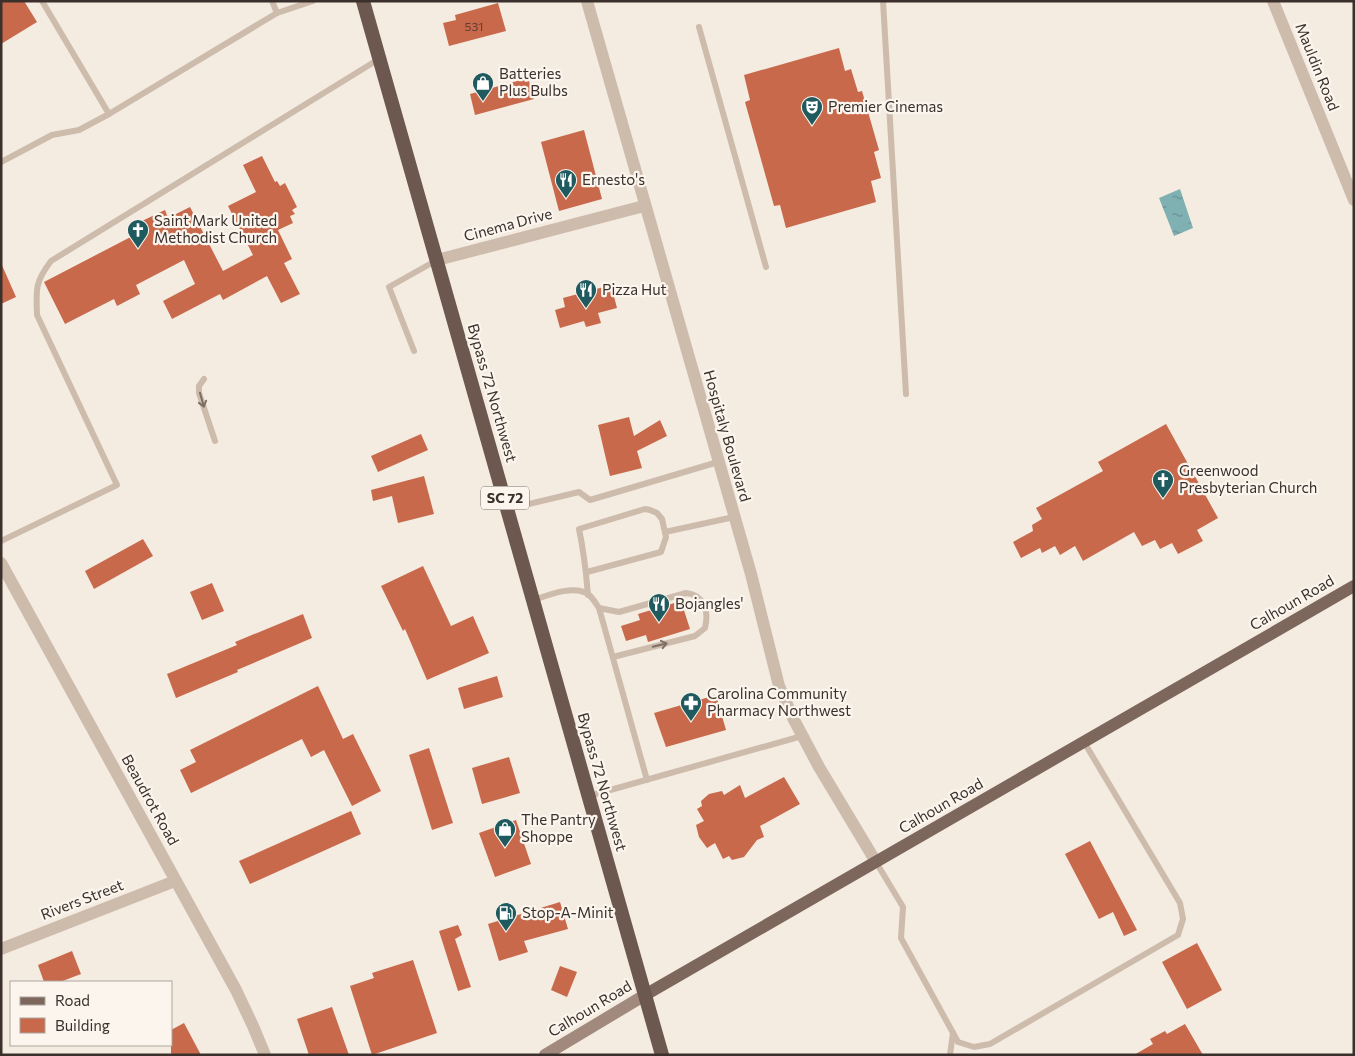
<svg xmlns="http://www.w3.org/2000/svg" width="1355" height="1056" viewBox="0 0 1355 1056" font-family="Commissioner,sans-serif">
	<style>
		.water { fill: url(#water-ripples) }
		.building { fill: #c8694b }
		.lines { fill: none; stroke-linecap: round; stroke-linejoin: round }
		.service { stroke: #cdbbac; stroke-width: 6 }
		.minor { stroke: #cdbbac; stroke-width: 12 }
		.secondary { stroke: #a18a7d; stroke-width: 12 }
		.primary { stroke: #7d675c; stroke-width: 12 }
		.trunk { stroke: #6c584f; stroke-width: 14 }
		.oneway { stroke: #7d6f65 }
		.labels { text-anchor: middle; stroke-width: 4.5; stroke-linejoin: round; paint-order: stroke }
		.number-label { font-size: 12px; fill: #5e3e33 }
		.shield { fill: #fbf5ee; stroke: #756b66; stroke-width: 1 }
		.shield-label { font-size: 14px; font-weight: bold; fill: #3b302b }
		.street-label { font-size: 15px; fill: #3b302b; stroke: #fbf5ee }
		.poi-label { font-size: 15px; fill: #3b302b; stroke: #fbf5ee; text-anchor: start }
	</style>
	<defs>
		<pattern id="water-ripples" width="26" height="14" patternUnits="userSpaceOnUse" patternTransform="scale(1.25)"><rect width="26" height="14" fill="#7fb0b2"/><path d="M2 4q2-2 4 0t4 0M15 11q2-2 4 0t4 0" fill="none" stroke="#699091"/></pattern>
	</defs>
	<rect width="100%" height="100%" fill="#f4ebe1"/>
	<path class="water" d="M 1180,189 L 1193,228 L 1174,236 L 1159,198 Z"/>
	<g class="building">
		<path d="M 1,1 L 24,1 L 37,22 L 1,44 Z"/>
		<path d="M 498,3 L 506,31 L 449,46 L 443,23 L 456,20 L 455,15 Z"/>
		<path d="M 839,48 L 845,71 L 851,69 L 858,92 L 862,91 L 879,150 L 874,152 L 881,178 L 871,181 L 876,202 L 786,228 L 780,205 L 774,206 L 745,102 L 750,100 L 744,75 Z"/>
		<path d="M 524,79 L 525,82 L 529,81 L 534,99 L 475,115 L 470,94 Z"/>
		<path d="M 584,130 L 602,199 L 559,211 L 541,142 Z"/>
		<path d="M 262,156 L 275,182 L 277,181 L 280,186 L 285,183 L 297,207 L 292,210 L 295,214 L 290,216 L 293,223 L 278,230 L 292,259 L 284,263 L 300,294 L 281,303 L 267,276 L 223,300 L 220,294 L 172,319 L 163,301 L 195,284 L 184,260 L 136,285 L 140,294 L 117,306 L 114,299 L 65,324 L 44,282 L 146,229 L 142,221 L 165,210 L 168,218 L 190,207 L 223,271 L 253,255 L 228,206 L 256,192 L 243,165 Z"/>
		<path d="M 1,263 L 16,297 L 1,304 Z"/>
		<path d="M 611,285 L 617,308 L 598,313 L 601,323 L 586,327 L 584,321 L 560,328 L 555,310 L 565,307 L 563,298 Z"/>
		<path d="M 629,417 L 634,436 L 660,420 L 667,436 L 637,451 L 642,468 L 610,476 L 598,425 Z"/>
		<path d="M 1166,424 L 1218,518 L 1197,530 L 1203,541 L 1178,554 L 1172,543 L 1160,549 L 1155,540 L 1142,546 L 1134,532 L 1083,561 L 1075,546 L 1060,555 L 1055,546 L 1042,553 L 1040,548 L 1021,558 L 1013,542 L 1033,531 L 1032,525 L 1042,519 L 1036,508 L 1103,471 L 1098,462 Z"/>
		<path d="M 421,434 L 428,450 L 378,472 L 371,456 Z"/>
		<path d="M 424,476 L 434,514 L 398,523 L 392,496 L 373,501 L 371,490 Z"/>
		<path d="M 143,539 L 153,556 L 94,589 L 85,571 Z"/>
		<path d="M 423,566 L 451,626 L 473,616 L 489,653 L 427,680 L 405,629 L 403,631 L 381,586 Z"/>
		<path d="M 212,583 L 224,611 L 202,620 L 190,592 Z"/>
		<path d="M 681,601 L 690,629 L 648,642 L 646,635 L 626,641 L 621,626 L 640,620 L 638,614 Z"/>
		<path d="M 303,614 L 312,638 L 237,670 L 238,672 L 176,698 L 167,674 L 237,645 L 235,642 Z"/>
		<path d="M 497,676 L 503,697 L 464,709 L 458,688 Z"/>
		<path d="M 318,686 L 343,739 L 353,734 L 381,791 L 352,806 L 324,750 L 311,757 L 302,739 L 191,793 L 180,770 L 196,762 L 190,750 Z"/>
		<path d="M 716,695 L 726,730 L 666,747 L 654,713 Z"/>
		<path d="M 429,748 L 453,823 L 432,830 L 409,755 Z"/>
		<path d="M 509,757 L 520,793 L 482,804 L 472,768 Z"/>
		<path d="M 784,777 L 800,804 L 760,826 L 764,837 L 757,840 L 744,857 L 732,860 L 729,856 L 723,859 L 715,843 L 707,848 L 699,837 L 696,825 L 704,821 L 697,809 L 702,806 L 701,801 L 709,794 L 722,791 L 724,795 L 740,785 L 745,798 Z"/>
		<path d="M 351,811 L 361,834 L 250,884 L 239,861 Z"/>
		<path d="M 516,820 L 531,864 L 495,877 L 479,833 Z"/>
		<path d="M 1090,841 L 1137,930 L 1124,936 L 1113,912 L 1099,919 L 1065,854 Z"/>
		<path d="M 560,902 L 568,929 L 524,941 L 528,952 L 499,961 L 488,924 Z"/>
		<path d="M 458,925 L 462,935 L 455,939 L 471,987 L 458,991 L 439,931 Z"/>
		<path d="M 1197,943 L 1222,990 L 1187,1009 L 1162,962 Z"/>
		<path d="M 72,951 L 81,974 L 60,982 L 44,982 L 38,965 Z"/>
		<path d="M 413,960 L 437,1033 L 372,1055 L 350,986 L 374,978 L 372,973 Z"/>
		<path d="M 560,966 L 577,972 L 567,997 L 551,990 Z"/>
		<path d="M 332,1007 L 349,1055 L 309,1055 L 297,1019 Z"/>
		<path d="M 184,1023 L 201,1055 L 171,1055 L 171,1030 Z"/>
		<path d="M 1185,1024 L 1203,1055 L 1134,1055 L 1153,1044 L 1150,1039 L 1165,1031 L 1167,1034 Z"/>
	</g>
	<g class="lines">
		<g class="service">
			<path d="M 272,1 L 277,13"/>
			<path d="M 883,1 L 906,394"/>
			<path d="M 699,27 L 766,267"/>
			<path d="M 109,114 L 277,13 L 313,1"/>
			<path d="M 1,162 L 52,135 L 79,130 L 109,114 L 42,1"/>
			<path d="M 414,351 L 389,287 L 437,260"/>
			<path d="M 204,379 L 199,386 L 199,393 L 215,441"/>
			<path d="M 508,509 L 579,492 L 590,500 L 718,462"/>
			<path d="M 665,532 L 734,517"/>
			<path d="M 1,541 L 117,485 L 37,315 C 36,289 35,282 51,261 L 379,59"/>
			<path d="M 587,572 L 661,552 L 666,537 L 662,519 L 657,513 L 650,510 L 645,509 L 579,529 C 584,552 586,571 588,595"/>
			<path d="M 534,600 C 548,595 575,584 589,595 C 593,598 596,604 599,608 L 647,780"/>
			<path d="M 599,608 L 619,612 L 686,593 C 705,595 709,612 705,628 L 695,636 L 613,657"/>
			<path d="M 589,796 L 802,736"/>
			<path d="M 876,862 L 903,907 L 901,938 L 958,1042 L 974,1047 L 990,1044 L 1178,935 L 1183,919 L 1180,903 L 1084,742"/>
			<path d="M 950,1055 L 953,1033"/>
		</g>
		<g class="minor">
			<path d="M 587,1 L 751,574 L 779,686 L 793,718 L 819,767 L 876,862"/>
			<path d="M 1273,1 L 1354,200"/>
			<path d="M 437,260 L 644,206"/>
			<path d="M 1,563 L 236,990 L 253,1026 L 265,1055"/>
			<path d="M 1,949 L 175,881"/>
		</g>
		<path class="secondary" d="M 545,1055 L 645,995"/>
		<path class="primary" d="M 645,995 L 1354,586"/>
		<path class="trunk" d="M 363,1 L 662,1055"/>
	</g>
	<defs><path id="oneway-shaft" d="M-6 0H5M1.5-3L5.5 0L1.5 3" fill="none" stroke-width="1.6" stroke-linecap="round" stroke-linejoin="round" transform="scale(1.25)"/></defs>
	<g class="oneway">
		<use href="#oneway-shaft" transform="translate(202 400) rotate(74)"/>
		<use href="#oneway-shaft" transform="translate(660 645) rotate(-14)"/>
	</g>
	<defs>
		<g id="shop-pin" transform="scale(1.125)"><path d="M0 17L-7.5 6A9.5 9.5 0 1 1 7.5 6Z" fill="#1f5a5e" stroke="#fbf5ee"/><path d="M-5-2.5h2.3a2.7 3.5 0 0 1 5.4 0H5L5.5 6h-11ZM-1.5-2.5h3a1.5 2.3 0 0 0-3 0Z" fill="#fff"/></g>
		<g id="theatre-pin" transform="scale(1.125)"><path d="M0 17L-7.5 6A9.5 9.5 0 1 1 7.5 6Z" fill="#1f5a5e" stroke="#fbf5ee"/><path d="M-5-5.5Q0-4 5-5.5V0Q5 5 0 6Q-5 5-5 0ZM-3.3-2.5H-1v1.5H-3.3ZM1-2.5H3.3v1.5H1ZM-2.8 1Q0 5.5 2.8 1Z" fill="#fff"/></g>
		<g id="restaurant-pin" transform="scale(1.125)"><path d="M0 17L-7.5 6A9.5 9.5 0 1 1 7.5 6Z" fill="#1f5a5e" stroke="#fbf5ee"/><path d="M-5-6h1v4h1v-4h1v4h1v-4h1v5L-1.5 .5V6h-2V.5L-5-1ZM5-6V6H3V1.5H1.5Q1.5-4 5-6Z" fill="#fff"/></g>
		<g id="church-pin" transform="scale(1.125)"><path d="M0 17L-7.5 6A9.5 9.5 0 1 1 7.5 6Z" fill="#1f5a5e" stroke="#fbf5ee"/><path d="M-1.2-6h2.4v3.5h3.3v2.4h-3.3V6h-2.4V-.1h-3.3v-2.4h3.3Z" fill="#fff"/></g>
		<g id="pharmacy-pin" transform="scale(1.125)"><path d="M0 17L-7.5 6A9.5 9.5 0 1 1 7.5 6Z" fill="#1f5a5e" stroke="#fbf5ee"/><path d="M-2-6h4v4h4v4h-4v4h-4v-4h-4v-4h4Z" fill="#fff"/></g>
		<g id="fuel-pin" transform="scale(1.125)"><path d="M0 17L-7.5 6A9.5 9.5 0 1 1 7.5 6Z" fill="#1f5a5e" stroke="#fbf5ee"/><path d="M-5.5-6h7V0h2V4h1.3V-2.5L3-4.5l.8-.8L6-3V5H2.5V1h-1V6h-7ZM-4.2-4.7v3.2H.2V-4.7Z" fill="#fff"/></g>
	</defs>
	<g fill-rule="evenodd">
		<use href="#shop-pin" x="483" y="83"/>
		<use href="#theatre-pin" x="812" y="107"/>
		<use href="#restaurant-pin" x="566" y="180"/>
		<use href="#church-pin" x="138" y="230"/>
		<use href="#restaurant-pin" x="586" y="290"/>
		<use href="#church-pin" x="1163" y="480"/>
		<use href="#restaurant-pin" x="659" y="604"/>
		<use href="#pharmacy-pin" x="691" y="703"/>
		<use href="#shop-pin" x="505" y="829"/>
		<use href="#fuel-pin" x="506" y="913"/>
	</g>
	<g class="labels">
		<g class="number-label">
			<text x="474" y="31">531</text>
		</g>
		<rect class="shield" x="481" y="486.5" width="48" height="23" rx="4"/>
		<g class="shield-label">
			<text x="505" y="503">SC 72</text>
		</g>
		<g class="street-label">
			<text transform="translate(1317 67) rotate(68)" y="5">Mauldin Road</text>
			<text transform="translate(508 225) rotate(-15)" y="5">Cinema Drive</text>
			<text transform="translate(492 393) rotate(74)" y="5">Bypass 72 Northwest</text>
			<text transform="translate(727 436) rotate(74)" y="5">Hospitaly Boulevard</text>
			<text transform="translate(1292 603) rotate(-30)" y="5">Calhoun Road</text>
			<text transform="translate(602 782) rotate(74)" y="5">Bypass 72 Northwest</text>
			<text transform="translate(150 800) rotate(61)" y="5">Beaudrot Road</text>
			<text transform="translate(941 806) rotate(-30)" y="5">Calhoun Road</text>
			<text transform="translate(82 900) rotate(-21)" y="5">Rivers Street</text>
			<text transform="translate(590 1009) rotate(-31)" y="5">Calhoun Road</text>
		</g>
		<g class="poi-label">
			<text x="499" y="79">Batteries<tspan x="499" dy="17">Plus Bulbs</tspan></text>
			<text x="828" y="112">Premier Cinemas</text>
			<text x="582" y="185">Ernesto's</text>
			<text x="154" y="226">Saint Mark United<tspan x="154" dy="17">Methodist Church</tspan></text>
			<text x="602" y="295">Pizza Hut</text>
			<text x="1179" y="476">Greenwood<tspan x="1179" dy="17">Presbyterian Church</tspan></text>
			<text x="675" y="609">Bojangles'</text>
			<text x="707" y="699">Carolina Community<tspan x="707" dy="17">Pharmacy Northwest</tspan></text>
			<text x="521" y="825">The Pantry<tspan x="521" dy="17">Shoppe</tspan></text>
			<text x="522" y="918">Stop-A-Minit</text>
		</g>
	</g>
	<rect width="1355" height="1056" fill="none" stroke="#3b302b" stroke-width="5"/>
	<rect x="10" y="981" width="162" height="65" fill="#fbf5ee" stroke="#aea6a0"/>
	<rect x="20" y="997" width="25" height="8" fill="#7d675c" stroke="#aea6a0"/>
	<text x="55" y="1006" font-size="15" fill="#3b302b">Road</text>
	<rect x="20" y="1018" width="25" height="15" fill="#c8694b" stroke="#aea6a0"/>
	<text x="55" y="1031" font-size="15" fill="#3b302b">Building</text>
</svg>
